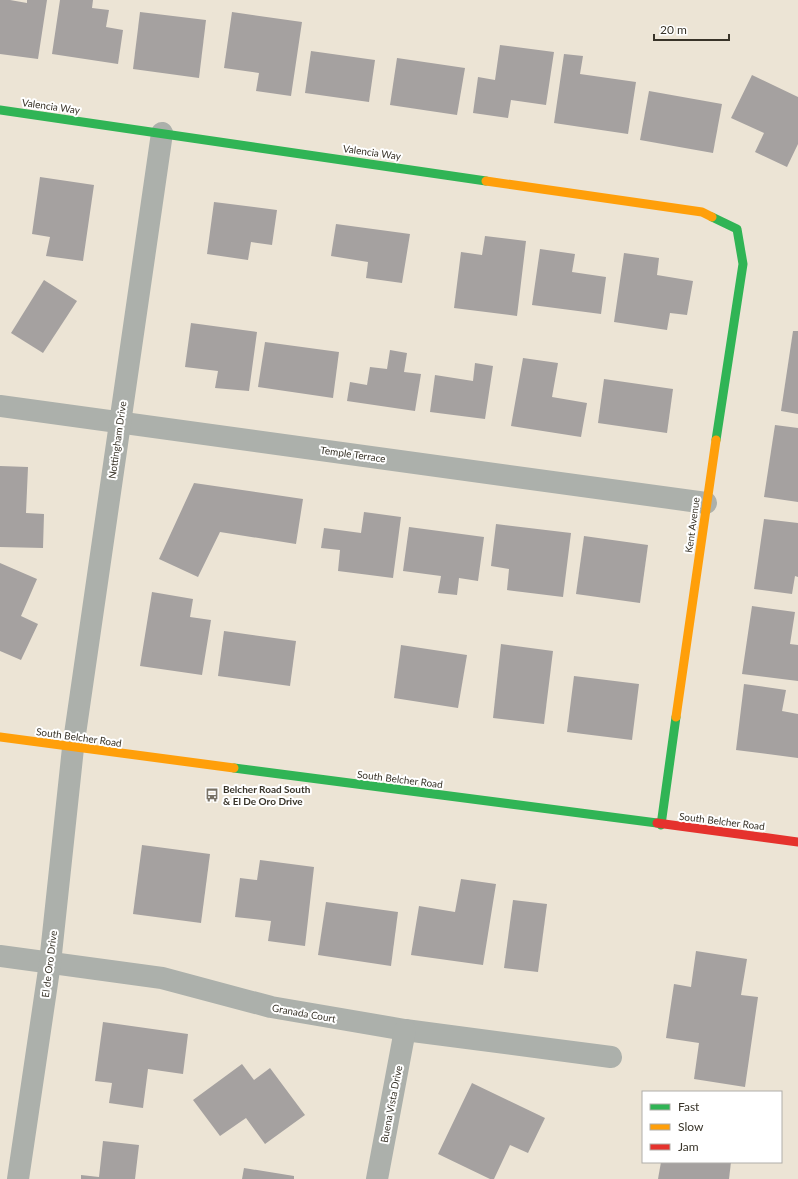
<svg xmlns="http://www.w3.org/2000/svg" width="798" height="1179" viewBox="0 0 798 1179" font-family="Lato,sans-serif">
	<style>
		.building { fill: #a5a1a0 }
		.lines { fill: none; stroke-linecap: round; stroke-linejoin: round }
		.street { stroke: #acb0ab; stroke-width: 22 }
		.fast { stroke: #30b455; stroke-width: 9 }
		.slow { stroke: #ff9f0a; stroke-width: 9 }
		.jam { stroke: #e5322d; stroke-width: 9 }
		.labels { text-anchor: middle; stroke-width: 4; stroke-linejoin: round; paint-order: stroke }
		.street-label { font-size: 10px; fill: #383328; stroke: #fff }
		.poi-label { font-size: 10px; font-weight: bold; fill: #383328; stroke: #fff; text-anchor: start }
	</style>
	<rect width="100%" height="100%" fill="#ece4d5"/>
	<g class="building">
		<path d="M 0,0 L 10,0 L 27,3 L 27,0 L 47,0 L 38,59 L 0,54 Z"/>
		<path d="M 60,0 L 93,0 L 92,8 L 109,10 L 106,27 L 123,30 L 118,64 L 52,54 Z"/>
		<path d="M 140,12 L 206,20 L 199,78 L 133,69 Z"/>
		<path d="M 232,12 L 302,22 L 291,96 L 256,91 L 259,73 L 224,68 Z"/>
		<path d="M 500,45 L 554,52 L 546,105 L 511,100 L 508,118 L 473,113 L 478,77 L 495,80 Z"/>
		<path d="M 311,51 L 375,60 L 369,102 L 305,93 Z"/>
		<path d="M 564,54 L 583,56 L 580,74 L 636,82 L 628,134 L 554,123 Z"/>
		<path d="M 397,58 L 465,68 L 457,115 L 390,105 Z"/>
		<path d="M 752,75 L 798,97 L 798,144 L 787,167 L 755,152 L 764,133 L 731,118 Z"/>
		<path d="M 649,91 L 722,104 L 713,153 L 640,140 Z"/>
		<path d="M 40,177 L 94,185 L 83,261 L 46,256 L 50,237 L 32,234 Z"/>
		<path d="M 214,202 L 277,210 L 272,245 L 251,242 L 248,260 L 207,254 Z"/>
		<path d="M 336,224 L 410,234 L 402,283 L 366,278 L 368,262 L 331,256 Z"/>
		<path d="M 485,236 L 526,241 L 517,316 L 454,308 L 461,252 L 482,255 Z"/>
		<path d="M 540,249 L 575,254 L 572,272 L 606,277 L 601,314 L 532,305 Z"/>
		<path d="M 624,253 L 659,258 L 657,275 L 693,281 L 687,315 L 670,313 L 667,330 L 614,322 Z"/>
		<path d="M 44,280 L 77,301 L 43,353 L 11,333 Z"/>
		<path d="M 191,323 L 257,332 L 249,391 L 215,388 L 218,371 L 185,367 Z"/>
		<path d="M 793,331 L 798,331 L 798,414 L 781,411 Z"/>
		<path d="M 265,342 L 339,352 L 333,398 L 258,387 Z"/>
		<path d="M 390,350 L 407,353 L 404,372 L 421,374 L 415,411 L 347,401 L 350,382 L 367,385 L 370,367 L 387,369 Z"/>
		<path d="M 523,358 L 558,363 L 552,397 L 587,403 L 581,437 L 511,426 Z"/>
		<path d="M 475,363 L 493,366 L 485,419 L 430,412 L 435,375 L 473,381 Z"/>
		<path d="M 604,379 L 673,389 L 667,433 L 598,423 Z"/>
		<path d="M 775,425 L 798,428 L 798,502 L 764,497 Z"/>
		<path d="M 0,466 L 28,467 L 26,513 L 44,514 L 43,548 L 0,547 Z"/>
		<path d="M 194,483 L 303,499 L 296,544 L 220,532 L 198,577 L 159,559 Z"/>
		<path d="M 364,512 L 401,517 L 393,578 L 338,571 L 340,550 L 321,548 L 324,528 L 361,533 Z"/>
		<path d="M 764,519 L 798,523 L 798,577 L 795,576 L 792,594 L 754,589 Z"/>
		<path d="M 496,524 L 571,533 L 563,597 L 507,590 L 509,569 L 491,566 Z"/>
		<path d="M 409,527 L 484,537 L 478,581 L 459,578 L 457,595 L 438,593 L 441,576 L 403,571 Z"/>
		<path d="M 584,536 L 648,545 L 640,603 L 576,594 Z"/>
		<path d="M 0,563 L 37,579 L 21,616 L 38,624 L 21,660 L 0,651 Z"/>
		<path d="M 152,592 L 193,599 L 190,617 L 211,620 L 202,675 L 140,666 Z"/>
		<path d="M 752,606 L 795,612 L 790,644 L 798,645 L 798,681 L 742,674 Z"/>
		<path d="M 224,631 L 296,641 L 290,686 L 218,676 Z"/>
		<path d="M 501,644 L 553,651 L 544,724 L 493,718 Z"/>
		<path d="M 401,645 L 467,655 L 458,708 L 394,698 Z"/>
		<path d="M 574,676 L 639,684 L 632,740 L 567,732 Z"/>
		<path d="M 744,684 L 786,690 L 782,711 L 798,714 L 798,758 L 736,750 Z"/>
		<path d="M 142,845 L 210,854 L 201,923 L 133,914 Z"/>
		<path d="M 260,860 L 314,867 L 305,946 L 268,941 L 271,921 L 235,917 L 240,878 L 257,880 Z"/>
		<path d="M 461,879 L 496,884 L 483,965 L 411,955 L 419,906 L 455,912 Z"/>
		<path d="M 513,900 L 547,904 L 538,972 L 504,968 Z"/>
		<path d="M 326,902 L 398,912 L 391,966 L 318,955 Z"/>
		<path d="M 696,951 L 747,959 L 741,995 L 758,997 L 745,1087 L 694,1079 L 699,1043 L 666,1038 L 674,984 L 691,987 Z"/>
		<path d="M 103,1022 L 188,1034 L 183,1074 L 148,1069 L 143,1108 L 109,1103 L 112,1083 L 95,1081 Z"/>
		<path d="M 242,1064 L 254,1080 L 270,1068 L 305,1115 L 265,1144 L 246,1118 L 220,1136 L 193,1100 Z"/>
		<path d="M 472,1083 L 545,1118 L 528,1153 L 510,1145 L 494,1179 L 490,1179 L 438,1154 Z"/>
		<path d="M 103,1141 L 139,1145 L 135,1179 L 81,1179 L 81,1175 L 99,1177 Z"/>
		<path d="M 661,1162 L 731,1162 L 729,1179 L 658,1179 Z"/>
		<path d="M 244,1168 L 294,1176 L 294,1179 L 242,1179 Z"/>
	</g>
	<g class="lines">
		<g class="street">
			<path d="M 0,406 L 706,503"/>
			<path d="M 0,956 L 162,978 L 271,1007 L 405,1030 L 611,1057"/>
			<path d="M 18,1179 L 50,963 L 73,748 L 162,133"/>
			<path d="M 377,1179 L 405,1030"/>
		</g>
		<g class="fast">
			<path d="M 0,110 L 486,181"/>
			<path d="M 712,217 L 737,229 L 743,264 L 716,440"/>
			<path d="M 234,768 L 657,823"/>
			<path d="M 661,825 L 676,717"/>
		</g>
		<g class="slow">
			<path d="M 486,181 L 702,212 L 712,217"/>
			<path d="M 676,717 L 716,440"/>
			<path d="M 0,737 L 234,768"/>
		</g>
		<path class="jam" d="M 657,823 L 798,842"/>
	</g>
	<defs>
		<g id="bus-bare" transform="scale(1.08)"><path d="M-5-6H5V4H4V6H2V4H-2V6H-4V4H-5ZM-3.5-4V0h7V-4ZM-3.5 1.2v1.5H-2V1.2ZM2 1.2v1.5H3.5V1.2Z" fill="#777165" stroke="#fff" stroke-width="2.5" paint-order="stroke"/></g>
	</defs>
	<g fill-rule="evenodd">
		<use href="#bus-bare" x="212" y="795"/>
	</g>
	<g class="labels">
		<g class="street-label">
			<text transform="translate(51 106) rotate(8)" y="4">Valencia Way</text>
			<text transform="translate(372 152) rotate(8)" y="4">Valencia Way</text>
			<text transform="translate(117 440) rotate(-82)" y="4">Nottingham Drive</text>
			<text transform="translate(353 454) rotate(8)" y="4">Temple Terrace</text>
			<text transform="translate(692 525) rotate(-82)" y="4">Kent Avenue</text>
			<text transform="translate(79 737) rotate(8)" y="4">South Belcher Road</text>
			<text transform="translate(400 779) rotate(7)" y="4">South Belcher Road</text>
			<text transform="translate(722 821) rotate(7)" y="4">South Belcher Road</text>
			<text transform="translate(49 964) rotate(-83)" y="4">El de Oro Drive</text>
			<text transform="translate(304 1013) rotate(10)" y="4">Granada Court</text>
			<text transform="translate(391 1104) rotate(-79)" y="4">Buena Vista Drive</text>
		</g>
		<g class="poi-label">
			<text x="223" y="793">Belcher Road South<tspan x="223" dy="12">&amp; El De Oro Drive</tspan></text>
		</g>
	</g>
	<rect x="642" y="1091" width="140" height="72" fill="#ffffff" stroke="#afada9"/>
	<rect x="650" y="1104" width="20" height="6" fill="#30b455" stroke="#afada9"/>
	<text x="678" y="1111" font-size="12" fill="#383328">Fast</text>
	<rect x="650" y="1124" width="20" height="6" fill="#ff9f0a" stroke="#afada9"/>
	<text x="678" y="1131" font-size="12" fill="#383328">Slow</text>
	<rect x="650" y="1144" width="20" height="6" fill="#e5322d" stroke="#afada9"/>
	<text x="678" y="1151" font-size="12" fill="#383328">Jam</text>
	<path d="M654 34v6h75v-6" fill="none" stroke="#383328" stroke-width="2"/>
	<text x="660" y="34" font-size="12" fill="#383328" stroke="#ffffff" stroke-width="3" paint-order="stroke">20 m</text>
</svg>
